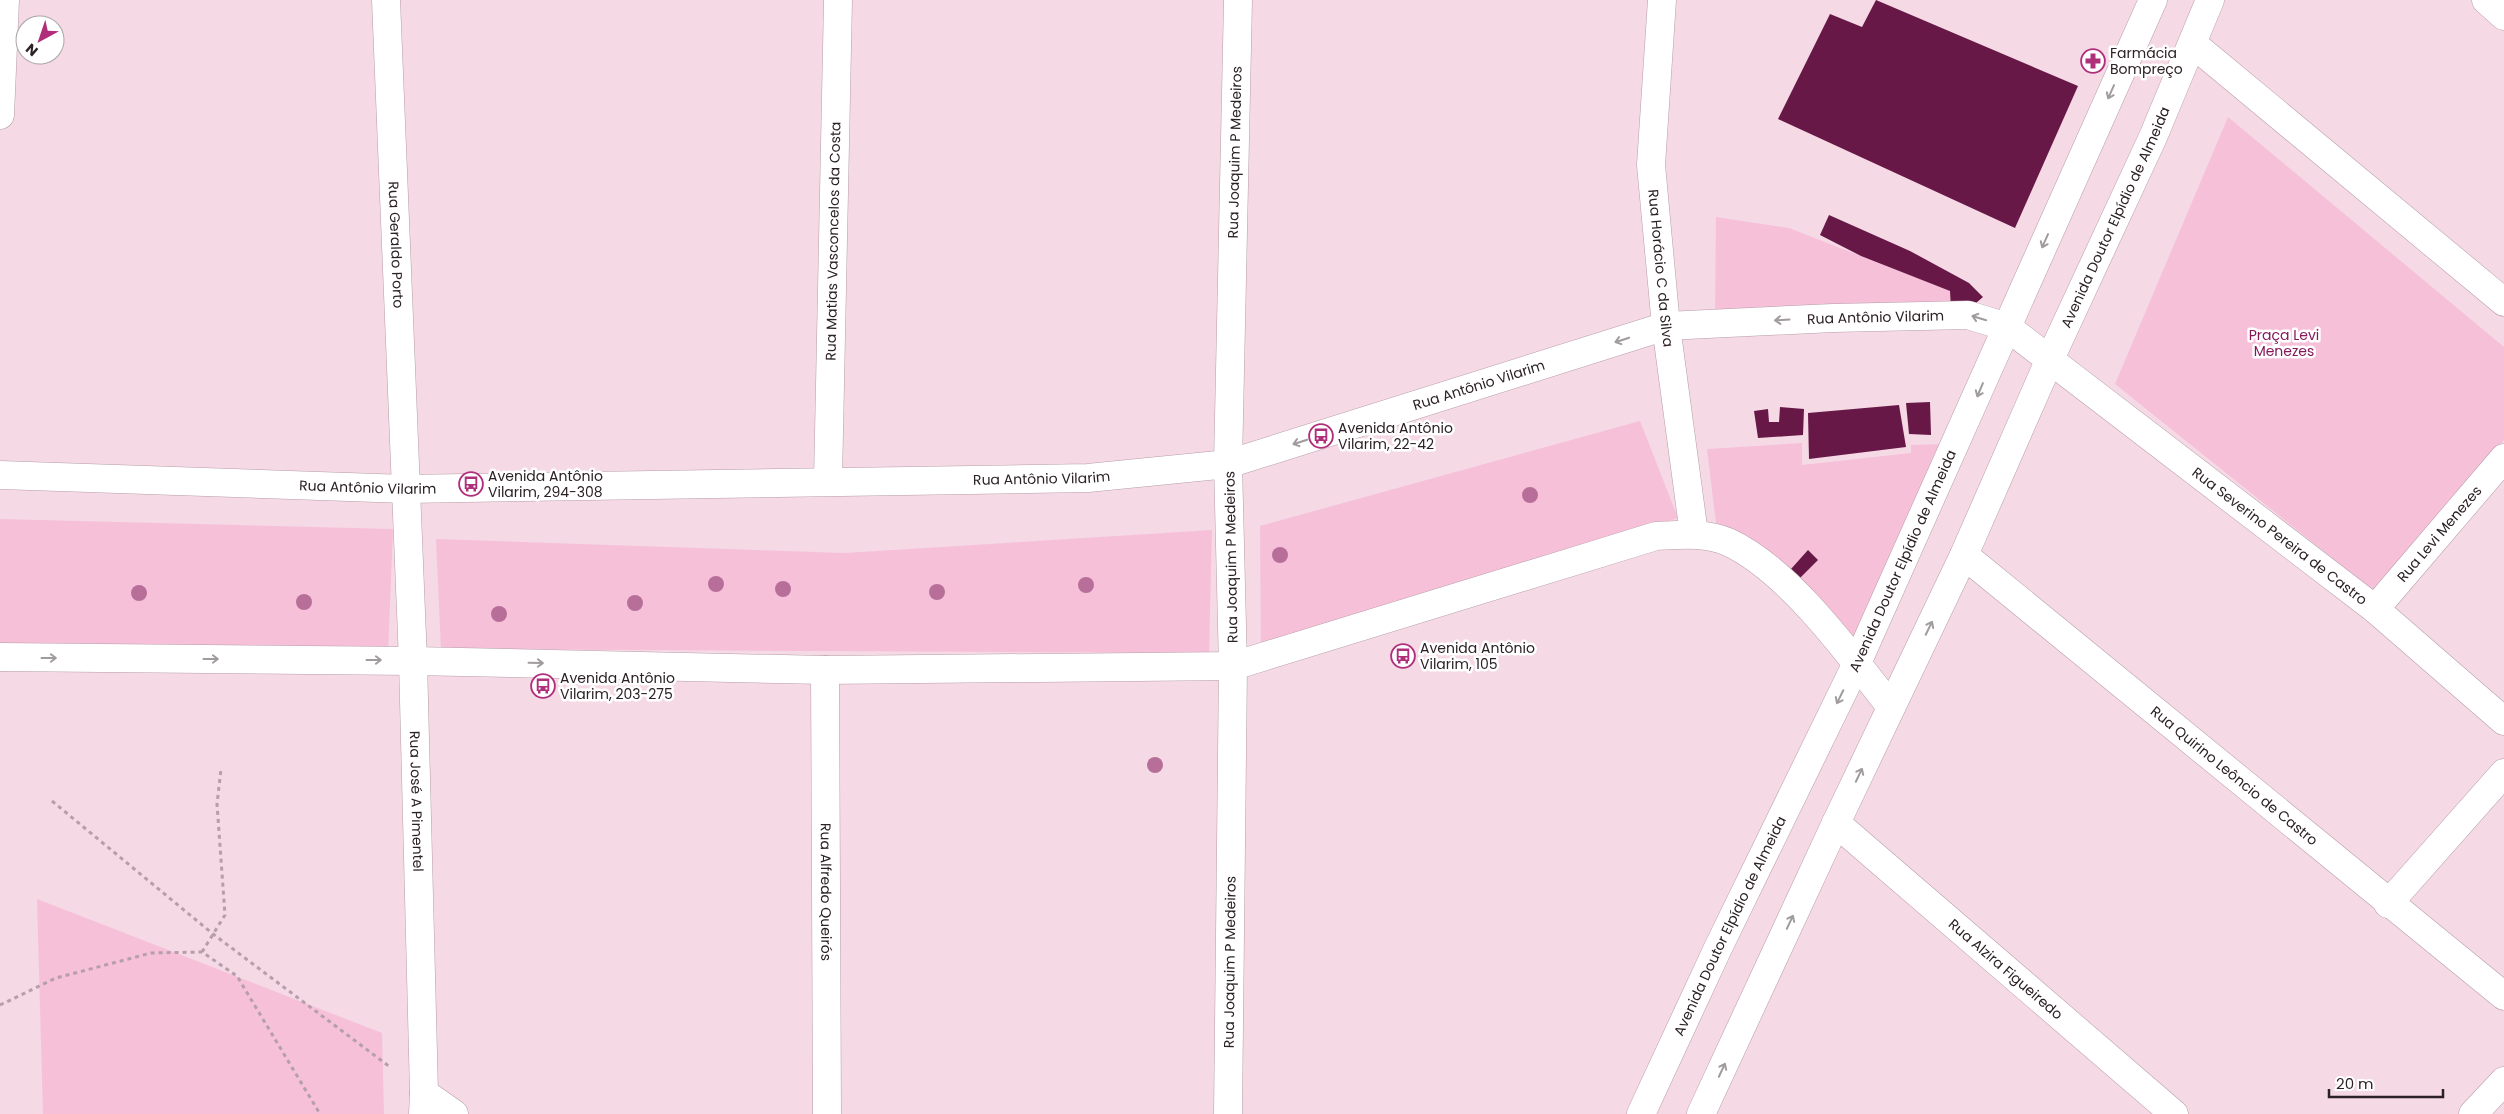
<svg xmlns="http://www.w3.org/2000/svg" width="2504" height="1114" viewBox="0 0 2504 1114" font-family="Poppins,sans-serif">
	<style>
		.green { fill: #f6c0d9 }
		.building { fill: #681847 }
		.lines { fill: none; stroke-linecap: round; stroke-linejoin: round }
		.street-casing { stroke: #b79da8; stroke-width: 29 }
		.secondary-casing { stroke: #b79da8; stroke-width: 29 }
		.path { stroke: #b59fa9; stroke-width: 3; stroke-dasharray: 4 4; stroke-linecap: butt }
		.street { stroke: #fff; stroke-width: 28 }
		.secondary { stroke: #fff; stroke-width: 28 }
		.tree { fill: #b76f99 }
		.oneway { stroke: #a09b9d }
		.labels { text-anchor: middle; stroke-width: 5; stroke-linejoin: round; paint-order: stroke }
		.poi-label { font-size: 14px; fill: #2b2126; stroke: #fff; text-anchor: start }
		.street-label { font-size: 14px; fill: #2b2126; stroke: #fff }
		.park-label { font-size: 14px; fill: #84195a; stroke: #fff }
	</style>
	<rect width="100%" height="100%" fill="#f5d9e5"/>
	<g class="green">
		<path d="M 2228,117 L 2504,347 L 2504,440 L 2372,590 L 2115,384 Z"/>
		<path d="M 1716,217 L 1789,228 L 1950,291 L 1951,310 L 1715,316 Z"/>
		<path d="M 1640,421 L 1678,518 L 1261,649 L 1260,526 Z"/>
		<path d="M 1802,443 L 1802,465 L 1911,453 L 1911,445 L 1947,444 L 1855,649 L 1781,565 L 1716,523 L 1707,449 Z"/>
		<path d="M 0,519 L 393,529 L 388,653 L 0,644 Z"/>
		<path d="M 1212,530 L 1209,653 L 441,649 L 436,539 L 845,553 Z"/>
		<path d="M 37,899 L 382,1033 L 384,1114 L 43,1114 Z"/>
	</g>
	<g class="building">
		<path d="M 1876,0 L 2078,86 L 2015,228 L 1778,119 L 1830,14 L 1862,27 Z"/>
		<path d="M 1829,215 L 1910,251 L 1969,283 L 1983,297 L 1969,309 L 1951,310 L 1950,291 L 1861,256 L 1820,235 Z"/>
		<path d="M 1930,402 L 1931,435 L 1909,434 L 1906,403 Z"/>
		<path d="M 1899,405 L 1906,447 L 1809,459 L 1808,413 Z"/>
		<path d="M 1780,407 L 1804,409 L 1803,435 L 1758,438 L 1754,411 L 1768,409 L 1769,422 L 1779,422 Z"/>
		<path d="M 1808,550 L 1818,560 L 1800,578 L 1791,569 Z"/>
	</g>
	<g class="lines">
		<g class="street-casing">
			<g id="street">
				<path id="s1" d="M 386,0 L 413,661 L 424,1093 L 423,1114"/>
				<path id="s2" d="M 1662,0 L 1651,165 L 1666,326 L 1694,534"/>
				<path d="M 2193,44 L 2504,302"/>
				<path d="M 0,115 L 5,0"/>
				<path id="s3" d="M 0,475 L 406,489 L 1088,478 L 1228,464 L 1666,326 L 1833,318 L 1968,315 L 2007,327 L 2375,609 L 2504,721"/>
				<path id="s4" d="M 828,481 L 838,0"/>
				<path id="s5" d="M 1964,555 L 2504,996"/>
				<path id="s6" d="M 2375,609 L 2504,458"/>
				<path d="M 0,657 L 413,661 L 825,670 L 1233,666 L 1656,536 C 1680,535 1705,532 1728,542 C 1789,570 1850,655 1891,707"/>
				<path id="s7" d="M 825,670 L 827,1114"/>
				<path id="s8" d="M 1836,823 L 2174,1114"/>
				<path d="M 2388,904 L 2504,773"/>
				<path d="M 424,1093 L 454,1114"/>
				<path id="s9" d="M 1228,1114 L 1233,666 L 1228,464 L 1238,0"/>
				<path d="M 2473,1114 L 2504,1081"/>
			</g>
		</g>
		<g class="secondary-casing">
			<g id="secondary">
				<path d="M 2486,0 L 2504,16"/>
				<path id="s10" d="M 1641,1114 L 1718,948 L 1857,663 L 2153,0"/>
				<path id="s11" d="M 1701,1114 L 1836,823 L 1964,555 L 2050,359 L 2153,137 L 2210,0"/>
			</g>
		</g>
		<g class="path">
			<path d="M 52,801 L 213,934 L 390,1067"/>
			<path d="M 202,952 L 225,915 L 217,804 L 221,769"/>
			<path d="M 0,1005 L 56,978 L 151,953 L 202,952 L 237,976 L 320,1114"/>
		</g>
		<use href="#street" class="street"/>
		<use href="#secondary" class="secondary"/>
	</g>
	<g class="tree">
		<circle cx="1530" cy="495" r="8"/>
		<circle cx="1280" cy="555" r="8"/>
		<circle cx="716" cy="584" r="8"/>
		<circle cx="1086" cy="585" r="8"/>
		<circle cx="783" cy="589" r="8"/>
		<circle cx="937" cy="592" r="8"/>
		<circle cx="139" cy="593" r="8"/>
		<circle cx="304" cy="602" r="8"/>
		<circle cx="635" cy="603" r="8"/>
		<circle cx="499" cy="614" r="8"/>
		<circle cx="1155" cy="765" r="8"/>
	</g>
	<defs><path id="oneway-shaft" d="M-6 0H5M1.5-3L5.5 0L1.5 3" fill="none" stroke-width="1.6" stroke-linecap="round" stroke-linejoin="round" transform="scale(1.25)"/></defs>
	<g class="oneway">
		<use href="#oneway-shaft" transform="translate(2111 92) rotate(114)"/>
		<use href="#oneway-shaft" transform="translate(2045 241) rotate(114)"/>
		<use href="#oneway-shaft" transform="translate(1979 318) rotate(-163)"/>
		<use href="#oneway-shaft" transform="translate(1782 320) rotate(177)"/>
		<use href="#oneway-shaft" transform="translate(1622 340) rotate(162)"/>
		<use href="#oneway-shaft" transform="translate(1980 390) rotate(113)"/>
		<use href="#oneway-shaft" transform="translate(1300 442) rotate(162)"/>
		<use href="#oneway-shaft" transform="translate(1929 628) rotate(-64)"/>
		<use href="#oneway-shaft" transform="translate(49 658)"/>
		<use href="#oneway-shaft" transform="translate(211 659)"/>
		<use href="#oneway-shaft" transform="translate(374 660)"/>
		<use href="#oneway-shaft" transform="translate(536 663) rotate(1)"/>
		<use href="#oneway-shaft" transform="translate(1840 697) rotate(116)"/>
		<use href="#oneway-shaft" transform="translate(1859 775) rotate(-65)"/>
		<use href="#oneway-shaft" transform="translate(1790 922) rotate(-65)"/>
		<use href="#oneway-shaft" transform="translate(1722 1070) rotate(-65)"/>
	</g>
	<defs>
		<g id="pharmacy-ring" transform="scale(1.25)"><circle r="9.5" fill="#fff" stroke="#b02f7b" stroke-width="1.5"/><path d="M-2-6h4v4h4v4h-4v4h-4v-4h-4v-4h4Z" fill="#b02f7b"/></g>
		<g id="bus-ring" transform="scale(1.25)"><circle r="9.5" fill="#fff" stroke="#b02f7b" stroke-width="1.5"/><path d="M-5-6H5V4H4V6H2V4H-2V6H-4V4H-5ZM-3.5-4V0h7V-4ZM-3.5 1.2v1.5H-2V1.2ZM2 1.2v1.5H3.5V1.2Z" fill="#b02f7b"/></g>
	</defs>
	<g fill-rule="evenodd">
		<use href="#pharmacy-ring" x="2093" y="61"/>
		<use href="#bus-ring" x="1321" y="436"/>
		<use href="#bus-ring" x="471" y="484"/>
		<use href="#bus-ring" x="1403" y="656"/>
		<use href="#bus-ring" x="543" y="686"/>
	</g>
	<g class="labels">
		<g class="poi-label">
			<text x="2110" y="58">Farmácia<tspan x="2110" dy="16">Bompreço</tspan></text>
			<text x="1338" y="433">Avenida Antônio<tspan x="1338" dy="16">Vilarim, 22-42</tspan></text>
			<text x="488" y="481">Avenida Antônio<tspan x="488" dy="16">Vilarim, 294-308</tspan></text>
			<text x="1420" y="653">Avenida Antônio<tspan x="1420" dy="16">Vilarim, 105</tspan></text>
			<text x="560" y="683">Avenida Antônio<tspan x="560" dy="16">Vilarim, 203-275</tspan></text>
		</g>
		<g class="street-label">
			<text dy="5" stroke="none"><textPath href="#s9" startOffset="962">Rua Joaquim P Medeiros</textPath></text>
			<text dy="5" stroke="none"><textPath href="#s11" startOffset="988">Avenida Doutor Elpídio de Almeida</textPath></text>
			<text dy="5" stroke="none"><textPath href="#s4" startOffset="240">Rua Matias Vasconcelos da Costa</textPath></text>
			<text dy="5" stroke="none"><textPath href="#s1" startOffset="245">Rua Geraldo Porto</textPath></text>
			<text dy="5" stroke="none"><textPath href="#s2" startOffset="269">Rua Horácio C da Silva</textPath></text>
			<text dy="5" stroke="none"><textPath href="#s3" startOffset="1898">Rua Antônio Vilarim</textPath></text>
			<text dy="5" stroke="none"><textPath href="#s3" startOffset="1492">Rua Antônio Vilarim</textPath></text>
			<text dy="5" stroke="none"><textPath href="#s3" startOffset="1042">Rua Antônio Vilarim</textPath></text>
			<text dy="5" stroke="none"><textPath href="#s3" startOffset="368">Rua Antônio Vilarim</textPath></text>
			<text dy="5" stroke="none"><textPath href="#s6" startOffset="99">Rua Levi Menezes</textPath></text>
			<text dy="5" stroke="none"><textPath href="#s3" startOffset="2375">Rua Severino Pereira de Castro</textPath></text>
			<text transform="translate(1231 557) rotate(-91)" y="5">Rua Joaquim P Medeiros</text>
			<text dy="5" stroke="none"><textPath href="#s10" startOffset="612">Avenida Doutor Elpídio de Almeida</textPath></text>
			<text dy="5" stroke="none"><textPath href="#s5" startOffset="349">Rua Quirino Leôncio de Castro</textPath></text>
			<text dy="5" stroke="none"><textPath href="#s1" startOffset="802">Rua José A Pimentel</textPath></text>
			<text dy="5" stroke="none"><textPath href="#s7" startOffset="222">Rua Alfredo Queirós</textPath></text>
			<text dy="5" stroke="none"><textPath href="#s10" startOffset="208">Avenida Doutor Elpídio de Almeida</textPath></text>
			<text dy="5" stroke="none"><textPath href="#s9" startOffset="152">Rua Joaquim P Medeiros</textPath></text>
			<text dy="5" stroke="none"><textPath href="#s8" startOffset="224">Rua Alzira Figueiredo</textPath></text>
		</g>
		<g class="park-label">
			<text x="2284" y="340">Praça Levi<tspan x="2284" dy="16">Menezes</tspan></text>
		</g>
	</g>
	<g transform="translate(40 40) rotate(220)"><circle r="24" fill="#ffffff" stroke="#aaa6a8"/>
	<path d="M0-4L9 19L0 12L-9 19Z" fill="#b02f7b"/>
	<text y="-8" font-size="14" font-weight="bold" text-anchor="middle" fill="#2b2126">N</text>
	</g>
	<path d="M2329 1089v8h114v-8" fill="none" stroke="#2b2126" stroke-width="2.5"/>
	<text x="2336" y="1089" font-size="15" fill="#2b2126" stroke="#ffffff" stroke-width="4" paint-order="stroke">20 m</text>
</svg>
